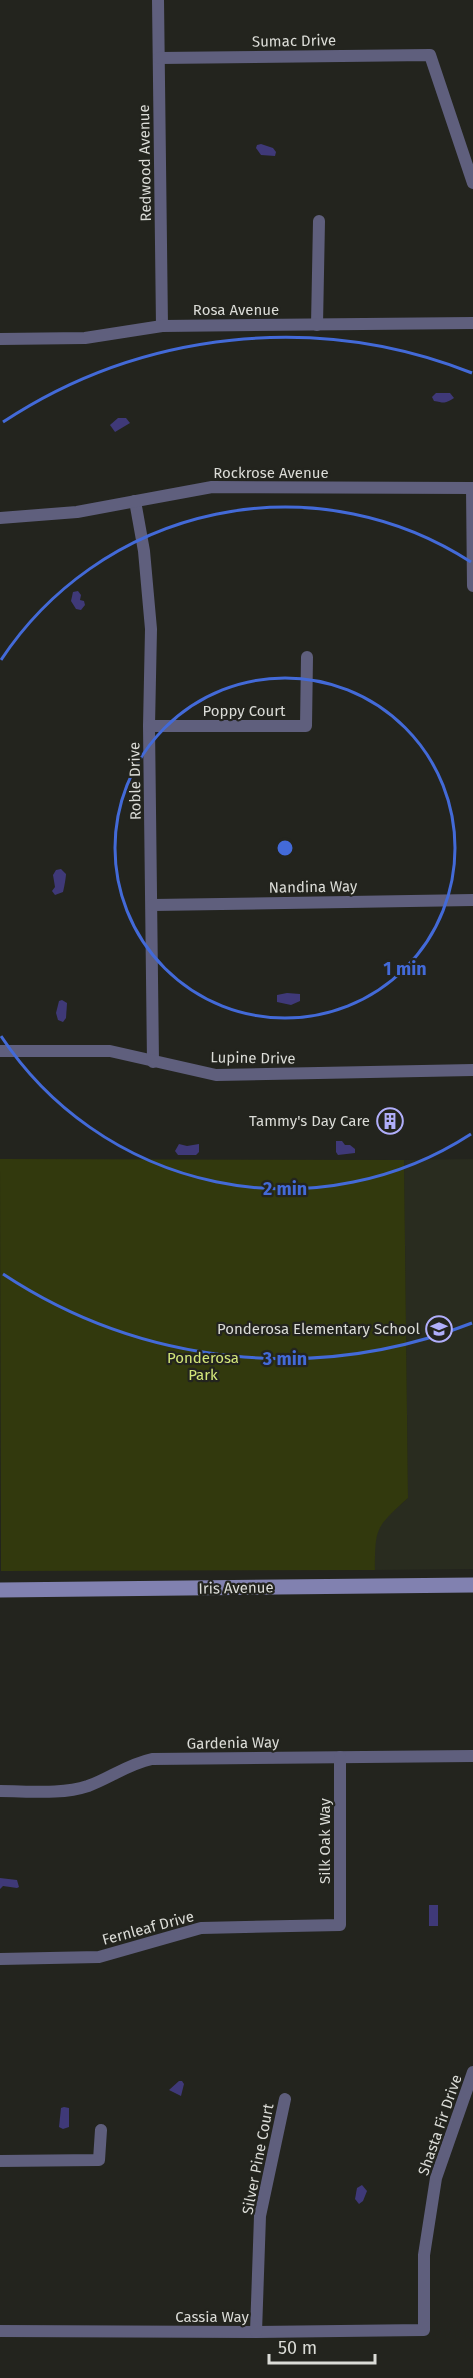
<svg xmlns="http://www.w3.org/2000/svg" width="473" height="2378" viewBox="0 0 473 2378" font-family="'Fira Sans',sans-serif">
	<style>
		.built { fill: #292c1f }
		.green { fill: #32390d }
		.water { fill: #3f3978 }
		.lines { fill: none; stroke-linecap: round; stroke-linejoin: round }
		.street { stroke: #5f5f7d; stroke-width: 12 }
		.secondary { stroke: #8181b0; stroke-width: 15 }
		.ring { fill: none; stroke: #436ad8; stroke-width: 3 }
		.labels { text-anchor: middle; stroke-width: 4.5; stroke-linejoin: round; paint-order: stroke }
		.street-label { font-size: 15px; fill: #dbdcd7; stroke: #23241e }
		.poi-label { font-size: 15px; fill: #dbdcd7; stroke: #23241e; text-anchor: end }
		.park-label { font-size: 15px; fill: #d3e67a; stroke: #23241e }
		.centre { fill: #436ad8; stroke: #23241e; stroke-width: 3 }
		.ring-label { font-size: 18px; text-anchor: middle; font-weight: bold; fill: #436ad8; stroke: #23241e; stroke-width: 4.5; stroke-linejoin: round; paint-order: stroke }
	</style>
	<rect width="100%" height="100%" fill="#23241e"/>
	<path class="built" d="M 473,1159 L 473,1569 L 375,1570 L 375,1542 L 380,1523 L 408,1498 L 404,1160 Z"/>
	<path class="green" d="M 0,1159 L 404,1160 L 408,1498 C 376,1527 375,1527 375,1570 L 1,1571 Z"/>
	<g class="water">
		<path d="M 261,144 L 273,148 L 276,152 L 275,156 L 261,155 L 256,148 L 257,145 Z"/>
		<path d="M 436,393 L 450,393 L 454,398 C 444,404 445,403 434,401 L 432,397 Z"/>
		<path d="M 118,418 L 126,418 L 130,423 L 115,432 L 110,425 Z"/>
		<path d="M 78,591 L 81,595 L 80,600 L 84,601 L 85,605 L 81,610 L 76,609 L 71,601 L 73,592 Z"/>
		<path d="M 61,869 L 66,874 C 66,877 64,889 63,892 L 55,895 L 52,891 L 55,887 L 53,875 L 56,870 Z"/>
		<path d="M 287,993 L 300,994 L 300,1001 L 291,1005 L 277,1002 L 277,995 Z"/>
		<path d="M 62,1000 L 67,1003 L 66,1018 L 63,1022 L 58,1020 L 56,1013 L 59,1001 Z"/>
		<path d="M 336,1141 L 342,1141 L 345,1145 L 350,1145 L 355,1149 L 355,1153 L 338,1155 L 336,1152 Z"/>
		<path d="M 179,1144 L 187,1146 L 199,1144 L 199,1152 L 196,1155 L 178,1155 L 175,1151 Z"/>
		<path d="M 0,1878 L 17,1880 L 19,1887 L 17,1888 L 3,1886 L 0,1889 Z"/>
		<rect x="429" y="1905" width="9" height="21"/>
		<path d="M 179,2081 L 182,2081 L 184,2084 L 181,2096 L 169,2090 Z"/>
		<path d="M 64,2107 L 69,2108 L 69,2127 L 63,2129 L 59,2127 L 61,2108 Z"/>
		<path d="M 362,2185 L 367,2191 L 363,2201 L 359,2204 L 355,2199 L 357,2188 Z"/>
	</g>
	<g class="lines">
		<g class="street">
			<path d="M 158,0 L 162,326"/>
			<path d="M 159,58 L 430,55 L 473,183"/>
			<path d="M 317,325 L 319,221"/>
			<path d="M 0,339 L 85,338 L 162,326 L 473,323"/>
			<path d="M 472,488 L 473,586"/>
			<path d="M 135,501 L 144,551 L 151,629 L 149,726 L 153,1062"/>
			<path d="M 0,518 L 77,512 L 212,487 L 473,488"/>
			<path d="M 149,726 L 306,726 L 307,657"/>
			<path d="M 153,905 L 473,900"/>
			<path d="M 0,1051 L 110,1051 L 216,1075 L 473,1070"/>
			<path d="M 0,1791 C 28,1791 61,1795 88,1786 C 110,1778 128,1764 152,1759 L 473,1756"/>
			<path d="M 0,1959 L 99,1957 L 201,1928 L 340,1925 L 340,1757"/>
			<path d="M 0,2161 L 99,2160 L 101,2130"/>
			<path d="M 0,2331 L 256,2332 L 424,2330 L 424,2255 L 436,2178 L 473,2072"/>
			<path d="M 256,2332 L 260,2216 L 285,2099"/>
		</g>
		<path class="secondary" d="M 0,1590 L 473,1585"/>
	</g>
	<g class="ring">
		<circle cx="285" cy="848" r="170"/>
		<path d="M471 1134A341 341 0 0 1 1 1036M1 660A341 341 0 0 1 471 562"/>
		<path d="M472 1323A511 511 0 0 1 3 1274M3 422A511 511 0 0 1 472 373"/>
	</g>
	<defs>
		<g id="building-ring" transform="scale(1.35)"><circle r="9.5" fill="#23241e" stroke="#b0aefa" stroke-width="1.5"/><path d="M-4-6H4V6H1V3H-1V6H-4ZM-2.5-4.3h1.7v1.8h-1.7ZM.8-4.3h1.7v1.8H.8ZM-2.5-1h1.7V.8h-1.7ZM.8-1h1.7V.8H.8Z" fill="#b0aefa"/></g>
		<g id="school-ring" transform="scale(1.35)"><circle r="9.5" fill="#23241e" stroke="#b0aefa" stroke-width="1.5"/><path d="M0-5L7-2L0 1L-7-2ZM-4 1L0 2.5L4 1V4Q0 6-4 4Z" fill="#b0aefa"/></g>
	</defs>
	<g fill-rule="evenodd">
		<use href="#building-ring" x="390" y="1121"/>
		<use href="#school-ring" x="439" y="1329"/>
	</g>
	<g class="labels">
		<g class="street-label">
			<text transform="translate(294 41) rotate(-1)" y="5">Sumac Drive</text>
			<text transform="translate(145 163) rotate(-91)" y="5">Redwood Avenue</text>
			<text x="236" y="315">Rosa Avenue</text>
			<text x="271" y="478">Rockrose Avenue</text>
			<text x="244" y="716">Poppy Court</text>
			<text transform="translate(135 781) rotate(-91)" y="5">Roble Drive</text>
			<text transform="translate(313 887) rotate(-1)" y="5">Nandina Way</text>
			<text transform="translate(253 1058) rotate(1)" y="5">Lupine Drive</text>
			<text transform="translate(236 1588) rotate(-1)" y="5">Iris Avenue</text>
			<text transform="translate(233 1743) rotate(-1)" y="5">Gardenia Way</text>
			<text transform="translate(325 1841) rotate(-90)" y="5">Silk Oak Way</text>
			<text transform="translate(148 1928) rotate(-15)" y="5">Fernleaf Drive</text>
			<text transform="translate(440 2125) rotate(-71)" y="5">Shasta Fir Drive</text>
			<text transform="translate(258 2159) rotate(-79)" y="5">Silver Pine Court</text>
			<text x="212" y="2322">Cassia Way</text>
		</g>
		<g class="poi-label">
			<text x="370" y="1126">Tammy's Day Care</text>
			<text x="420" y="1334">Ponderosa Elementary School</text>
		</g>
		<g class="park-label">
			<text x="203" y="1363">Ponderosa<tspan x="203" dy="17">Park</tspan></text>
		</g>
	</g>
	<circle cx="285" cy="848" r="9" class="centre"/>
	<g class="ring-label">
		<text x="405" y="975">1 min</text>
		<text x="285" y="1195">2 min</text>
		<text x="285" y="1365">3 min</text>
	</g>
	<path d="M269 2354v9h106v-9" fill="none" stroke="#dbdcd7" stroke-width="3"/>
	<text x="278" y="2354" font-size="18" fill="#dbdcd7" stroke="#23241e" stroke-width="4.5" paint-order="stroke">50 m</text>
</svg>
